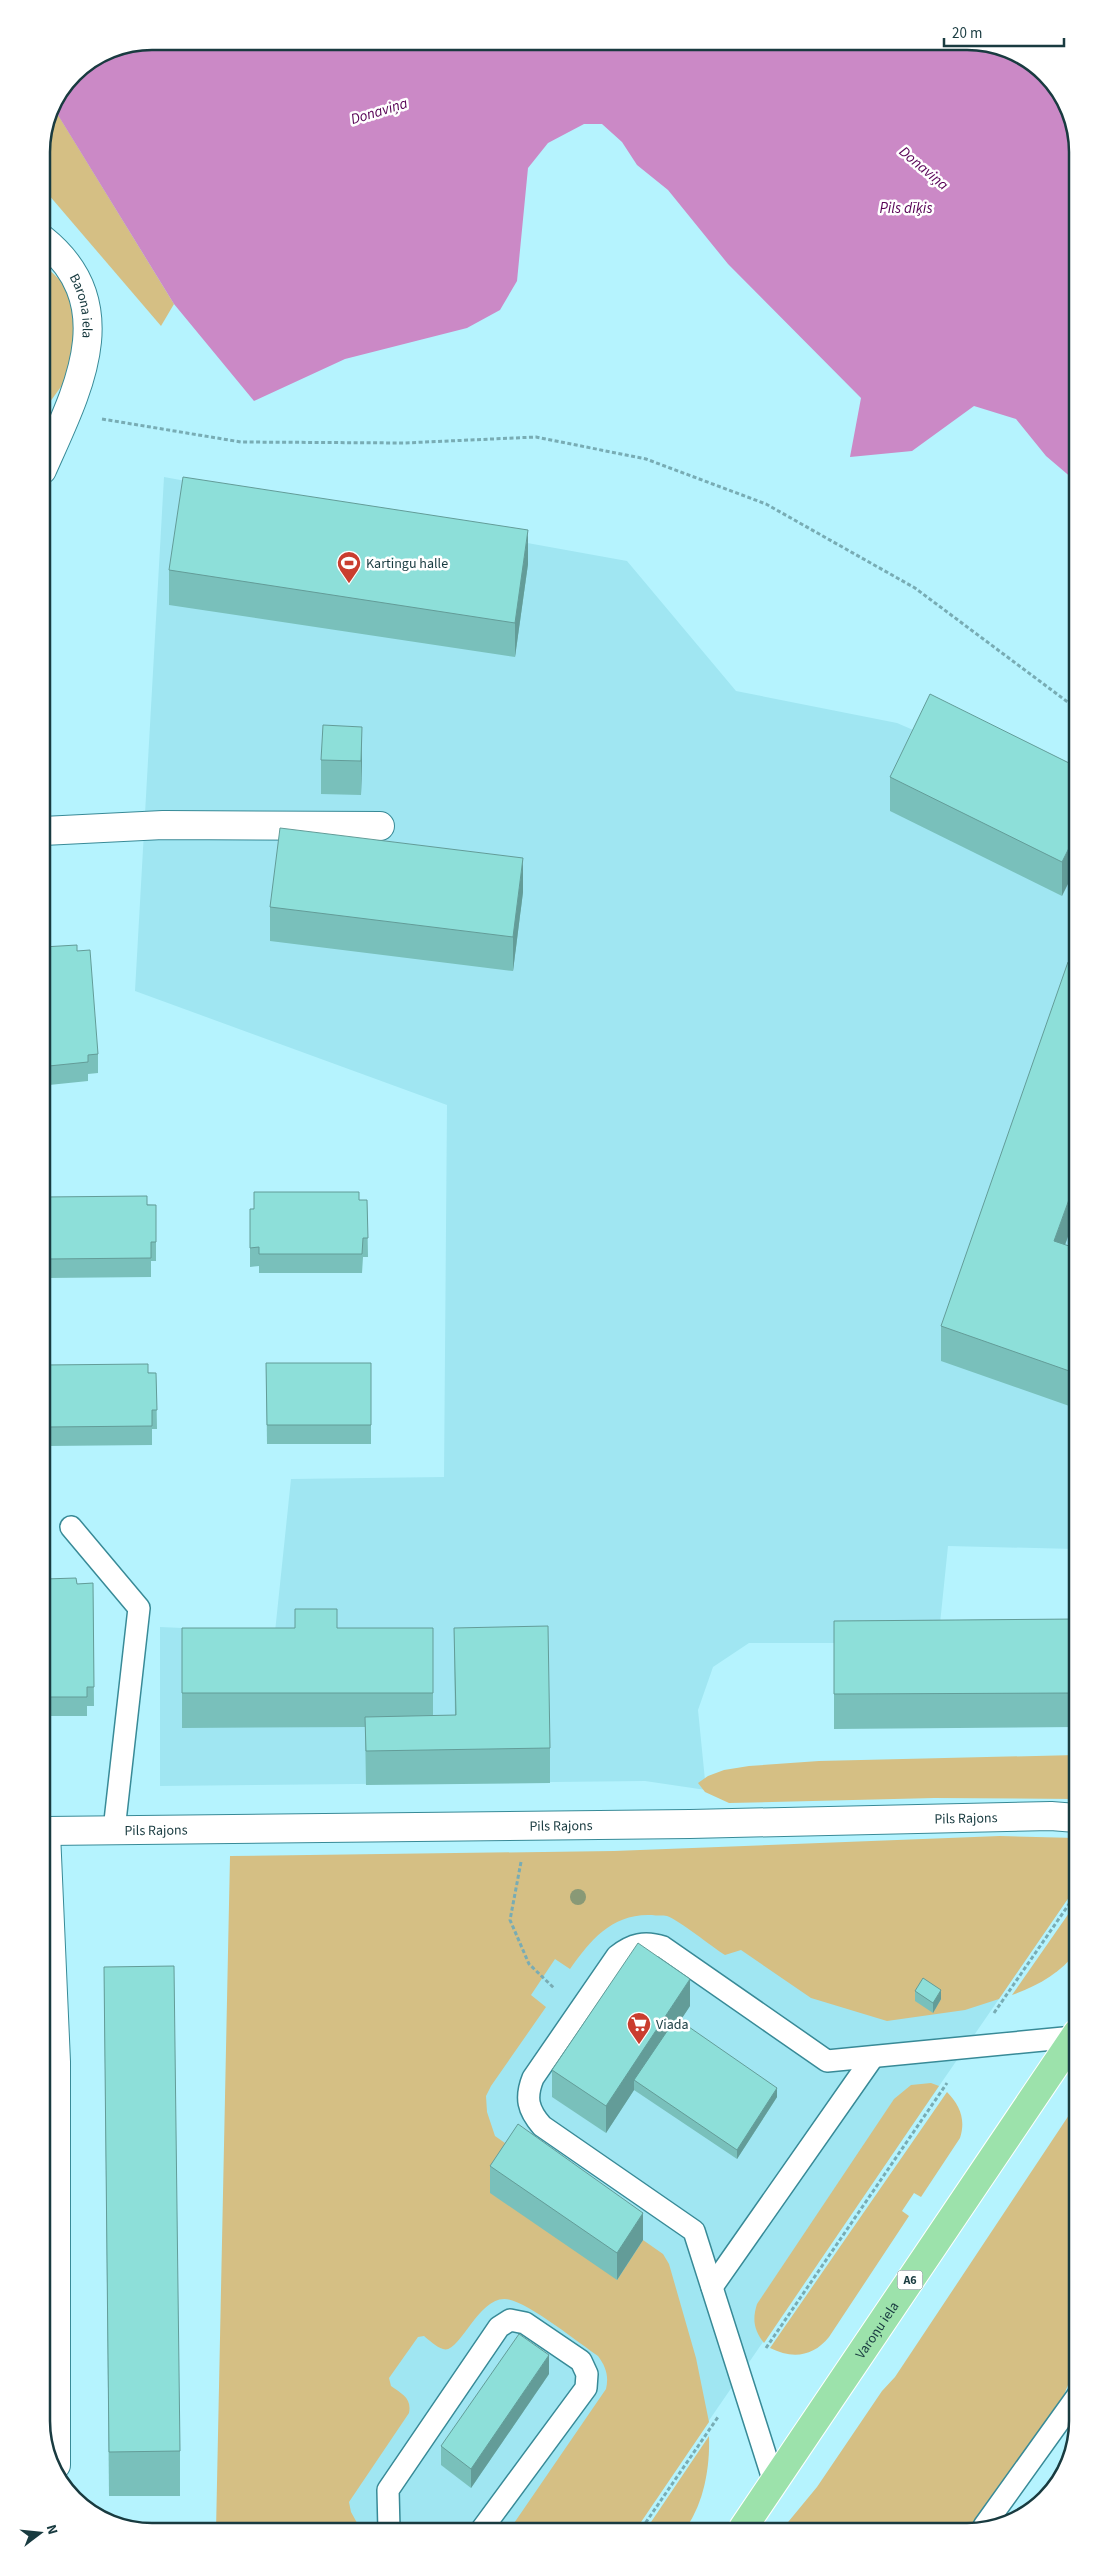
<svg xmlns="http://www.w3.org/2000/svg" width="1119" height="2573" viewBox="0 0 1119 2573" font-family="'Source Sans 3',sans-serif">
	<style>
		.built { fill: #a0e6f2 }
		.green { fill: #d5bf84 }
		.water { fill: #cb89c6 }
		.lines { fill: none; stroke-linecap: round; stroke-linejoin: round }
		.service-casing { stroke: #388a97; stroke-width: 24 }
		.minor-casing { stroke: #388a97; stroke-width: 30 }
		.trunk-casing { stroke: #fff; stroke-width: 30 }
		.path { stroke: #78acb4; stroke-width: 3; stroke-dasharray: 4 2.5; stroke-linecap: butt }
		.service { stroke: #fff; stroke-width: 21 }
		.minor { stroke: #fff; stroke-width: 28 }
		.trunk { stroke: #9ce2ab; stroke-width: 28 }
		.tree { fill: #899976 }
		.wall { fill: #79c0bb }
		.shaded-wall { fill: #639c98 }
		.building { fill: #8ddfd9; stroke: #639c98 }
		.labels { text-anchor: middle; stroke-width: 5; stroke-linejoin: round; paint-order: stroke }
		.shield { fill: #fff; stroke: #5e7679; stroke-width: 1 }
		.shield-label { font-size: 12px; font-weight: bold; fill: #193b40 }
		.street-label { font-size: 14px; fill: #193b40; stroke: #fff }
		.poi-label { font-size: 14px; fill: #193b40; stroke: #fff; text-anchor: start }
		.water-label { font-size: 15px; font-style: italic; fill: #580356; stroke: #fff }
		.rim { fill: none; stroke: #193b40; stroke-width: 2.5 }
	</style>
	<rect width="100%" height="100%" fill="#b5f3fe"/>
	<g class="built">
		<path d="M 164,477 L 627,561 L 736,691 L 897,723 L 1074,799 L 1075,1549 L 948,1546 L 938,1643 L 749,1643 L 713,1667 L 698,1710 L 706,1790 L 645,1781 L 160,1786 L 160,1627 L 275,1632 L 291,1479 L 444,1477 L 447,1105 L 135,991 Z"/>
		<path d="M 540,1864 L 1076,1887 L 635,2528 L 230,2531 L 477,2211 L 407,2162 Z"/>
	</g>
	<g class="green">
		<path d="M 52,105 L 174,304 L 161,326 L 42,187 L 41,145 Z"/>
		<path d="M 42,263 L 61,281 L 70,298 L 76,345 L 68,377 L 42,413 Z"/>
		<path d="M 1076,1755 L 1076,1799 L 934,1798 L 729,1803 L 705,1792 L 698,1783 L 708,1776 L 724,1770 L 749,1766 L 819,1761 Z"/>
		<path d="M 1000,1836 L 1076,1838 L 1076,1887 L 999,1999 L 965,2010 L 887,2021 L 811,1998 L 741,1950 L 725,1955 C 712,1947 679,1920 667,1916 C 663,1915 657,1916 652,1915 C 613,1913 591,1939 570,1969 L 555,1959 L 531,1995 L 546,2007 L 491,2086 L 486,2096 L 487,2112 L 495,2136 L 518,2152 L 617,2280 L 643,2240 L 663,2254 L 669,2264 L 696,2358 L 709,2422 L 637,2528 L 510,2529 L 606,2389 C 609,2376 606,2367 598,2356 C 580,2344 523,2298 504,2299 C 477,2299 459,2355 443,2349 C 436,2347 429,2340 424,2336 L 418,2337 L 389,2378 L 391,2386 C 402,2394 412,2398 409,2413 L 349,2502 L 351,2512 L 361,2530 L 216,2531 L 230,1856 L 614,1851 Z"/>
		<path d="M 1076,1903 L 1077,1951 C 1061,1973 1037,1986 1012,1995 Z"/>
		<path d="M 931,2083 L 939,2086 L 764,2343 C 754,2330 752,2320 757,2304 L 894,2099 L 911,2085 Z"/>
		<path d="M 947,2092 C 960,2105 966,2120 960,2138 L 921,2197 L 914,2193 L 902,2211 L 909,2216 L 829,2337 C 813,2357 792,2359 770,2348 Z"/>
		<path d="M 1077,2103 L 1078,2379 L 1068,2385 L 1058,2409 L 976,2526 L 784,2527 L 817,2487 L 882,2391 L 895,2377 Z"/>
		<path d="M 709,2436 C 710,2468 704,2502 686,2528 L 647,2528 Z"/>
	</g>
	<path class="water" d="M 152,41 L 346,41 L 353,46 L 366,41 L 975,42 L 1035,64 L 1072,116 L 1073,479 L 1046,456 L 1016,419 L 974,406 L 912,451 L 850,457 L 861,398 L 728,264 L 668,190 L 637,165 L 622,142 L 602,124 L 584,124 L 548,143 L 528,168 L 517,281 L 500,310 L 467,328 L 345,359 L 254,401 L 174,304 L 53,107 L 74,73 L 110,50 Z"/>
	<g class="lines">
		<g class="service-casing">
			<g id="service">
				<path d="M 71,1527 L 139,1608 L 114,1830"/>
				<path d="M 712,2287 L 873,2057"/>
				<path d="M 774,2482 L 694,2231 L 542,2126 C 528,2110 525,2098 533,2078 L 617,1956 C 632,1944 645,1941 663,1947 L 827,2061 L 1074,2037"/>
				<path d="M 984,2526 L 1078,2395"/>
				<path d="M 389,2530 L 388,2490 L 499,2327 L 510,2320 L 525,2323 L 581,2361 L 587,2374 L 586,2388 L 482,2529"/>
			</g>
		</g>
		<g class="minor-casing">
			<g id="minor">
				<path id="s1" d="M 42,239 C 125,305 76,393 42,470"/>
				<path d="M 43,831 L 163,825 L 380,826"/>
				<path id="s2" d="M 46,1831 L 690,1824 L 1051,1816 L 1076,1818"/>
				<path d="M 46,1833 L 56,2062 L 56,2465"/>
			</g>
		</g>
		<g class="trunk-casing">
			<g id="trunk">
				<path id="s3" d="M 743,2528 L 1077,2033"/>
			</g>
		</g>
		<g class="path">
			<path d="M 102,419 L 241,442 L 404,443 L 536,437 L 646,459 L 766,504 L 915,588 L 1073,706"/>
			<path d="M 521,1862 L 510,1920 L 529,1964 L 555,1989"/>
			<path d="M 994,2013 L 1076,1894"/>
			<path d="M 766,2348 L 947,2083"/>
			<path d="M 642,2528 L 718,2417"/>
		</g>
		<use href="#service" class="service"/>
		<use href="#minor" class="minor"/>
		<use href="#trunk" class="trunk"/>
	</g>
	<circle class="tree" cx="578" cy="1897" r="8"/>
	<g class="wall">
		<path d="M 528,564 L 515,657 L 169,605 L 169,570 Z"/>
		<path d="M 321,760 L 362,761 L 361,795 L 321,794 Z"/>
		<path d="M 1073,765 L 1062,896 L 890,811 L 890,777 Z"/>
		<path d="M 523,892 L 513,971 L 270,941 L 270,907 Z"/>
		<path d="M 43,947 L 77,951 L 98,1054 L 98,1073 L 88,1074 L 88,1081 L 49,1085 L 49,1078 L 44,1078 Z"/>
		<path d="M 44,1197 L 156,1205 L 156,1261 L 151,1261 L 151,1277 L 47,1278 L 47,1271 L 44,1271 Z"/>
		<path d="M 359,1200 L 367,1200 L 368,1257 L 363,1257 L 362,1273 L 259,1273 L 259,1266 L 250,1267 L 250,1209 Z"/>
		<path d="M 1075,1217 L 1065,1245 L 1075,1248 L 1075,1408 L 941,1361 L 941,1326 Z"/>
		<path d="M 266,1363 L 371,1363 L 371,1444 L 267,1444 Z"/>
		<path d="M 44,1365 L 156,1373 L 157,1429 L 152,1429 L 152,1445 L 48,1446 L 48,1439 L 45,1439 Z"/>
		<path d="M 45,1579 L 77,1584 L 93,1583 L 94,1706 L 87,1706 L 87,1716 L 48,1716 L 48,1711 L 45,1711 Z"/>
		<path d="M 295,1609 L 337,1628 L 433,1628 L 433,1716 L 455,1715 L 454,1628 L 550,1748 L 550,1783 L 366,1785 L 365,1727 L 182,1728 L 182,1628 L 295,1628 Z"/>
		<path d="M 1076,1619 L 1076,1727 L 834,1729 L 834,1621 Z"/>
		<path d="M 104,1967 L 180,2451 L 180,2496 L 109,2496 Z"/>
		<path d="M 915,1991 L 941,1999 L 933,2013 L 915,2001 Z"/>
		<path d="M 690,2006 L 680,2021 L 777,2097 L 737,2159 L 634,2090 L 606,2133 L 552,2097 L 552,2070 Z"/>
		<path d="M 490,2166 L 643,2240 L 617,2280 L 490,2193 Z"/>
		<path d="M 549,2374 L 471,2488 L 441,2465 L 441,2446 Z"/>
	</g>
	<g class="shaded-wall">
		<path d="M 528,530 L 528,564 L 515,657 L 515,623 Z"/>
		<path d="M 362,727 L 362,761 L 361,795 L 361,761 Z"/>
		<path d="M 1074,838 L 1074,872 L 1062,896 L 1062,862 Z"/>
		<path d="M 523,858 L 523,892 L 513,971 L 513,937 Z"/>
		<path d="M 1075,1183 L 1075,1217 L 1054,1275 L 1054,1241 Z"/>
		<path d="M 690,1979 L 690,2006 L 639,2083 L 634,2080 L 634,2090 L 606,2133 L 606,2106 Z"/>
		<path d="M 941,1990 L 941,1999 L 933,2013 L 933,2003 Z"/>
		<path d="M 777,2088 L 777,2097 L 737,2159 L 737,2150 Z"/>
		<path d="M 643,2213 L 643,2240 L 617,2280 L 617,2253 Z"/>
		<path d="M 549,2355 L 549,2374 L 471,2488 L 471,2469 Z"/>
	</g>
	<g class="building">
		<path d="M 183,477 L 528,530 L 515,623 L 169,570 Z"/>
		<path d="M 930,694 L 1073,765 L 1074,838 L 1062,862 L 890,777 Z"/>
		<path d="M 323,725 L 362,727 L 361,761 L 321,760 Z"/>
		<path d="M 280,828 L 523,858 L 513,937 L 270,907 Z"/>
		<path d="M 77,945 L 77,951 L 90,950 L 98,1054 L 88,1055 L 88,1062 L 49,1066 L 49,1059 L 44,1059 L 43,947 Z"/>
		<path d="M 1068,962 L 1074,963 L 1075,1183 L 1054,1241 L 1075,1248 L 1075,1373 L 941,1326 Z"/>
		<path d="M 254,1192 L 359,1192 L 359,1200 L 367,1200 L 368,1238 L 363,1238 L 362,1254 L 259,1254 L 259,1247 L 250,1248 L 250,1209 L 254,1209 Z"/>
		<path d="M 147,1196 L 147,1205 L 156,1205 L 156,1242 L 151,1242 L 151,1258 L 47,1259 L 47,1252 L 44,1252 L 44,1197 Z"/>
		<path d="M 266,1363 L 371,1363 L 371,1425 L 267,1425 Z"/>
		<path d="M 148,1364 L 148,1373 L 156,1373 L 157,1410 L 152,1410 L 152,1426 L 48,1427 L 48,1420 L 45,1420 L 44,1365 Z"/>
		<path d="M 76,1578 L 77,1584 L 93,1583 L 94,1687 L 87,1687 L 87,1697 L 48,1697 L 48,1692 L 45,1692 L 45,1579 Z"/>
		<path d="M 295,1609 L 337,1609 L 337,1628 L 433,1628 L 433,1693 L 182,1693 L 182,1628 L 295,1628 Z"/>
		<path d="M 1076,1619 L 1076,1693 L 834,1694 L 834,1621 Z"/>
		<path d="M 548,1626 L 550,1748 L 366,1751 L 365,1717 L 456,1715 L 454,1628 Z"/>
		<path d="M 638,1943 L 690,1979 L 606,2106 L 552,2070 Z"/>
		<path d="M 174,1966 L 180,2451 L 109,2452 L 104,1967 Z"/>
		<path d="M 923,1978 L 941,1990 L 933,2003 L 915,1991 Z"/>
		<path d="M 676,2018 L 777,2088 L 737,2150 L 634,2080 Z"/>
		<path d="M 518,2124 L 643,2213 L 617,2253 L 490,2166 Z"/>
		<path d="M 519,2334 L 549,2355 L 471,2469 L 441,2446 Z"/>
	</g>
	<defs>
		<g id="stadium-pin" transform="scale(1.25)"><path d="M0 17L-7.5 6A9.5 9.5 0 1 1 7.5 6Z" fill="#ca3d2f" stroke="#fff"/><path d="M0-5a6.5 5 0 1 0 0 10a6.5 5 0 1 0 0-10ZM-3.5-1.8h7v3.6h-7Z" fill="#fff"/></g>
		<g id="supermarket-pin" transform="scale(1.25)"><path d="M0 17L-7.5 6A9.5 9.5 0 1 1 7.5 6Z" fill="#ca3d2f" stroke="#fff"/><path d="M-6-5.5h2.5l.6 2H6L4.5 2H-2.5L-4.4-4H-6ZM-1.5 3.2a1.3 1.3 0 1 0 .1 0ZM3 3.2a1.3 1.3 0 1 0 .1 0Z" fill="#fff"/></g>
	</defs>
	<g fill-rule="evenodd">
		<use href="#stadium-pin" x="349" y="563"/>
		<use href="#supermarket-pin" x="639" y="2024"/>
	</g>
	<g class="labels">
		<rect class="shield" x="897.5" y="2270.5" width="25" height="19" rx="4"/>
		<g class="shield-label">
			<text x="910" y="2284">A6</text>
		</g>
		<g class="street-label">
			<text dy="5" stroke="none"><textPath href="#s1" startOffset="81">Barona iela</textPath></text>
			<text dy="5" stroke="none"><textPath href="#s2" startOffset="920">Pils Rajons</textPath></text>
			<text dy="5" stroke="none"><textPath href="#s2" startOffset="515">Pils Rajons</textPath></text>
			<text dy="5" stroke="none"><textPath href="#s2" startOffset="110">Pils Rajons</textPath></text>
			<text dy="5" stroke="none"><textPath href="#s3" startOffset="239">Varoņu iela</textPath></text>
		</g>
		<g class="poi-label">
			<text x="366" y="568">Kartingu halle</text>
			<text x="656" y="2029">Viada</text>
		</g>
		<g class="water-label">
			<text transform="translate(379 111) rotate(-17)" y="5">Donaviņa</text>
			<text transform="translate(924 168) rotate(40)" y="5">Donaviņa</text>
			<text x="906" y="213">Pils dīķis</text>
		</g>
	</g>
	<path d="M0 0H1119V2573H0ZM152 50H967A102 102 0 0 1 1069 152V2421A102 102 0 0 1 967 2523H152A102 102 0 0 1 50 2421V152A102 102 0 0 1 152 50Z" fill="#fff" fill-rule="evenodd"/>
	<path class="rim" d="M152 50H967A102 102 0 0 1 1069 152V2421A102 102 0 0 1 967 2523H152A102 102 0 0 1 50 2421V152A102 102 0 0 1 152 50Z"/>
	<g transform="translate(40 2533) rotate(74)" stroke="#ffffff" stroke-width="4" paint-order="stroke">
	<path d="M0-4L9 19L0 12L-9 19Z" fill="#193b40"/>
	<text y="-8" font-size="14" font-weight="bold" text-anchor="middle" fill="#193b40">N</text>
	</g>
	<path d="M944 38v8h120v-8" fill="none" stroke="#193b40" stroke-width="2.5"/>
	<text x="952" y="38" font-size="15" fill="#193b40" stroke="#ffffff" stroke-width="4" paint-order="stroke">20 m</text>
</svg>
